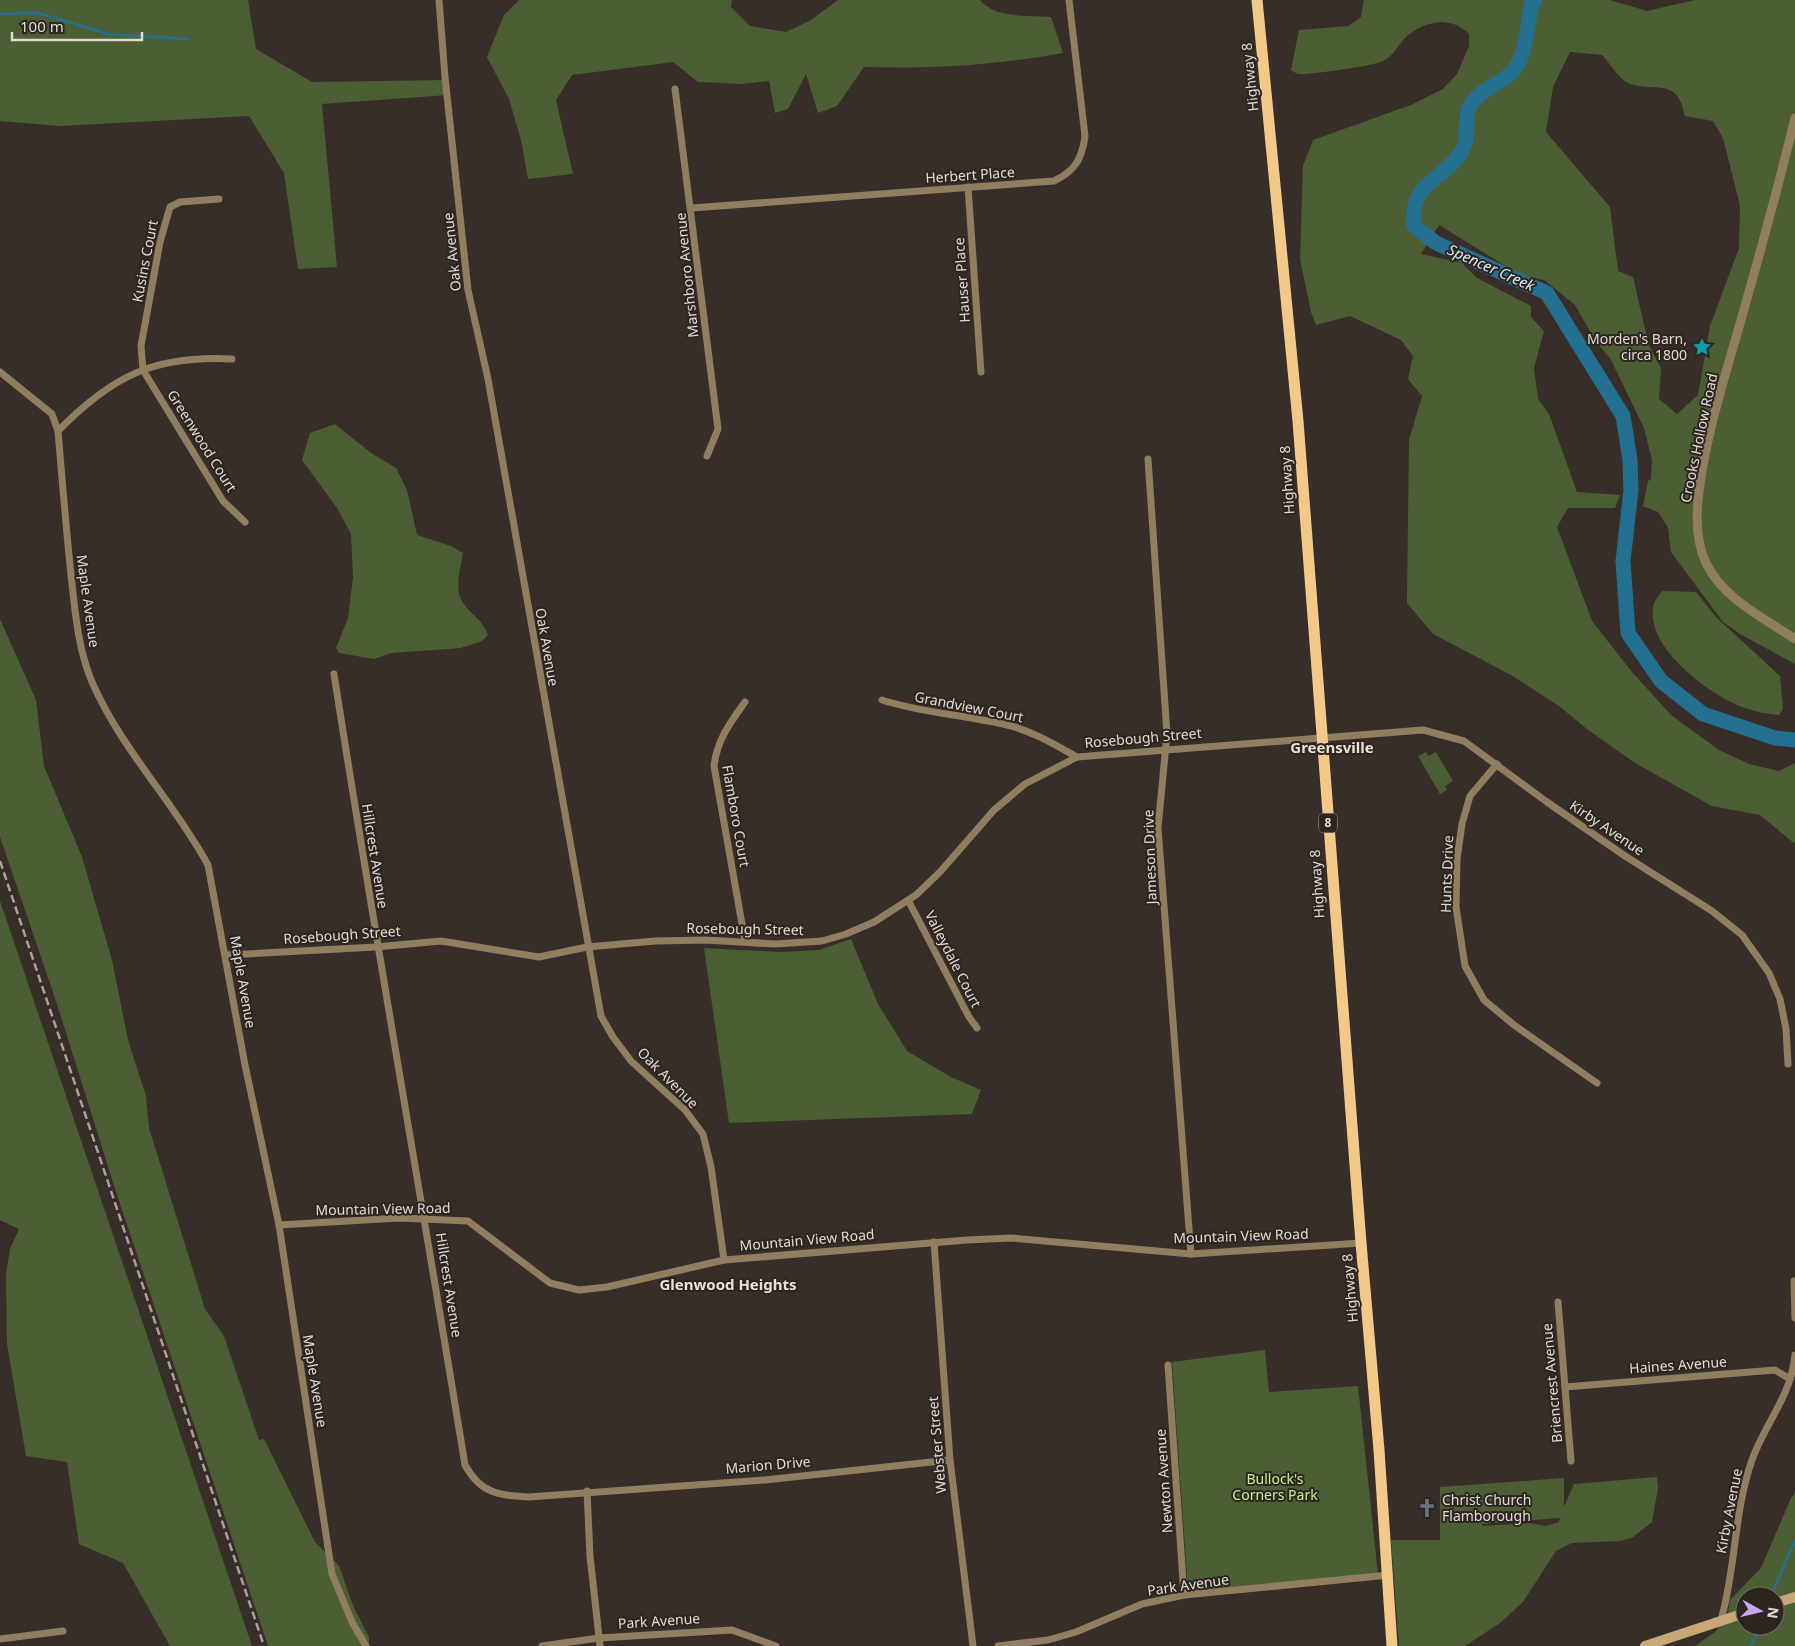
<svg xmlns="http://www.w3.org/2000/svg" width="1795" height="1646" viewBox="0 0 1795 1646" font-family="'Noto Sans',sans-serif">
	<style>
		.green { fill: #4c5e33; fill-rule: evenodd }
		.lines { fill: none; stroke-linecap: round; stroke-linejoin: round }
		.stream { stroke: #247091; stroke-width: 2.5 }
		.river { stroke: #247091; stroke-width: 15 }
		.minor { stroke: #917d5f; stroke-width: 7 }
		.tertiary { stroke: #917d5f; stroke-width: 9 }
		.secondary { stroke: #c9a877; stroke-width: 10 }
		.primary { stroke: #f3c989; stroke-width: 11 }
		.rail { stroke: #a9a29d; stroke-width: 2.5; stroke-dasharray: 8 4; stroke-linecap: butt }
		.labels { text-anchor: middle; stroke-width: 4; stroke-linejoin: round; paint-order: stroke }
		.shield { fill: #2d251f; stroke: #aaa49f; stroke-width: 1 }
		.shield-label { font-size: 12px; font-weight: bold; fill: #e0dad6 }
		.street-label { font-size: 14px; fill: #e0dad6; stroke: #2d251f }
		.poi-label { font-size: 14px; fill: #e0dad6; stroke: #2d251f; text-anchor: end }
		.park-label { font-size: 14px; fill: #c8f389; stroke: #2d251f }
		.water-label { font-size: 15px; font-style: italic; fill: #d2e8f3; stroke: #2d251f }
		.neighbourhood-label { font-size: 15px; font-weight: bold; fill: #ece0d8; stroke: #2d251f }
	</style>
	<rect width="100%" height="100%" fill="#382e29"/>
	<g class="green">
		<path d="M 0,0 L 248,0 L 256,49 L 312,82 L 445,80 L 448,95 L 322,104 L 337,267 L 298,269 L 284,173 L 249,116 L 60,126 L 0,121 Z"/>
		<path d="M 519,0 L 732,0 L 731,7 L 750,26 L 786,32 L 811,20 L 838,0 L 980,0 C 995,19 1029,15 1051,17 L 1063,53 C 997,65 931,69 864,67 L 837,106 L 818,113 L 806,74 L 788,109 L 775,113 L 769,81 L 741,84 L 698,82 L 673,62 L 572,75 L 556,100 L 573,174 L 528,179 L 521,140 L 509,99 L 487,57 L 504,15 Z"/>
		<path d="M 1364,0 L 1610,0 L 1647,11 L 1695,0 L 1795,0 L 1795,664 L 1740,634 L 1723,622 L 1671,552 L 1668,528 L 1658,512 L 1643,506 L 1648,481 L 1651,479 L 1652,460 L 1644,428 L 1610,358 L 1596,342 L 1575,305 L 1544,280 L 1520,275 L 1439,225 L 1421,254 L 1462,263 L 1477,278 L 1531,306 L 1531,317 L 1544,331 L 1534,368 L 1538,399 L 1549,414 L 1577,492 L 1620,495 L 1615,508 L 1568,508 L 1557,527 L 1592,621 L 1632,672 L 1671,715 L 1719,750 L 1749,764 L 1779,771 L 1795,763 L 1795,844 L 1760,815 L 1712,806 L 1635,763 L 1587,729 L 1559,706 L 1511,675 L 1433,634 L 1407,603 L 1409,440 L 1422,396 L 1408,379 L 1413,356 L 1401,340 L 1350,316 L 1316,325 L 1311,312 L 1300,259 L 1303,166 L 1313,140 L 1411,105 L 1443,89 L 1457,74 L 1469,46 L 1469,34 C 1451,15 1422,21 1404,39 C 1397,47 1393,56 1383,61 C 1374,66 1308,75 1298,74 C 1296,73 1294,72 1291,70 L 1299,30 L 1348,26 L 1361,17 ZM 1570,52 L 1602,55 C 1609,62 1619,79 1628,83 C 1656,94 1677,75 1685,116 L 1713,121 L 1723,138 L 1740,206 L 1739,248 L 1710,326 L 1698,395 L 1677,414 L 1659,399 L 1661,368 L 1649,346 L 1633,277 L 1618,271 L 1610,207 L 1546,132 L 1553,87 Z"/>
		<path d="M 335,424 L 371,453 L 396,468 L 407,490 L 417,535 L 451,546 L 463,553 C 461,567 454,588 462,601 C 470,615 482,618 488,635 L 482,641 L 461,648 L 392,653 L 374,659 L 339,653 L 336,648 L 348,618 L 353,577 L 351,534 L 337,508 L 302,460 L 310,433 Z"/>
		<path d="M 1662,591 L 1696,592 L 1716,617 L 1780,676 L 1783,709 L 1779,715 C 1768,714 1756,712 1745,708 C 1711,696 1647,649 1653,608 C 1653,602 1659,596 1662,591 Z"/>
		<path d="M 0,619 L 36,700 L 44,766 L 82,857 L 112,960 L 128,1040 L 146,1096 L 149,1128 L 205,1309 L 224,1336 L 259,1440 L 264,1439 L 315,1542 L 339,1566 L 354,1608 L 369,1637 L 369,1646 L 268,1646 L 116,1192 L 56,1001 L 0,837 Z"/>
		<path d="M 1426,752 L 1428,756 L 1436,752 L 1453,781 L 1445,786 L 1447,790 L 1440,794 L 1418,756 Z"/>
		<path d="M 0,901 L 17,951 L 252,1646 L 170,1646 L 123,1563 L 79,1544 L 67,1462 L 26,1456 L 7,1344 L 6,1275 L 10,1249 L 19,1229 L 0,1220 Z"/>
		<path d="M 851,939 L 878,1004 L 907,1051 L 951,1077 L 981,1090 L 972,1114 L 729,1123 L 704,948 L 780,952 L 819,950 Z"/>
		<path d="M 1265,1350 L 1269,1392 L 1358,1386 L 1378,1574 L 1188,1591 L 1172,1362 Z"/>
		<path d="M 1657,1477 L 1658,1488 L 1652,1522 L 1633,1537 L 1621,1541 L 1572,1543 L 1556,1551 L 1523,1602 L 1500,1623 L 1465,1646 L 1399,1646 L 1391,1540 L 1440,1540 L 1440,1487 L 1564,1478 L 1564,1507 L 1574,1484 ZM 1560,1518 L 1559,1522 L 1546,1526 L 1530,1523 L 1482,1526 L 1482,1524 Z"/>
		<path d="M 1795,1493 L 1795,1646 L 1695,1646 L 1715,1632 L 1727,1618 L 1730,1600 L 1761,1568 L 1791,1498 ZM 1745,1596 L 1775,1596 L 1775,1626 L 1745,1626 Z"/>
	</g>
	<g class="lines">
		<g class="stream">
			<path d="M 0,14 L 38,13 L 108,34 L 189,39"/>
			<path d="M 1771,1596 L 1795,1541"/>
			<path d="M 1751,1646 L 1760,1626"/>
		</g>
		<path class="river" d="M 1535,0 L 1532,4 C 1528,22 1527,43 1520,60 C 1511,83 1482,85 1470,106 C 1463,118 1471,139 1460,154 C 1439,184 1410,182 1414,226 L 1436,243 L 1547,293 L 1623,416 L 1630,460 L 1631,490 L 1623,561 L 1628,633 L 1661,681 L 1703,714 L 1775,738 L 1795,740"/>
		<g class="minor">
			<path d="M 439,0 L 445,77 L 468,290 L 488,379 L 601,1016 L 613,1037 L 631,1061 L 685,1110 L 703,1134 L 711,1167 L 724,1260"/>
			<path d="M 675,89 L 718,429 L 707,456"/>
			<path d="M 968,187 L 981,372"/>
			<path d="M 219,199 L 180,202 L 170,207 L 160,242 L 141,346 L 143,370 L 223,501 L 245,522"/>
			<path d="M 692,208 L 1054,181 C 1075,171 1082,159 1085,136 L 1069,0"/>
			<path d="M 0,372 L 52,414 L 58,431 C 62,479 66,527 71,575 C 75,611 78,649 92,682 C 121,749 174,802 208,865 L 245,1065 L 279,1225 L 332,1574 L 352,1622 L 366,1646"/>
			<path d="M 58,431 C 112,376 154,355 232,359"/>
			<path d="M 1148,459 L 1167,734 L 1158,828 L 1191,1254"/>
			<path d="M 334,674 C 375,938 422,1201 465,1465 C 481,1494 498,1495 529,1497 L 765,1480 L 950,1460"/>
			<path d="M 882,700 C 922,713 965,715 1007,725 C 1032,731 1054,744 1077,757"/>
			<path d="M 1497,764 L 1470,796 L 1462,824 L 1457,859 L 1456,907 L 1465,966 L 1484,1000 L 1514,1025 L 1597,1083"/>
			<path d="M 908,900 L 969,1017 L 977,1028"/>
			<path d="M 745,941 L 714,766 C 717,740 730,723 745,702"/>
			<path d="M 226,955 L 376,947 L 441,941 L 539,957 L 587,947 L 655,941 L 705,940 L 775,944 L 822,941 L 846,934 L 874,922 L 916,895 L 940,872 L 994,810 L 1025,784 L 1077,757 L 1423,730 L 1464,741 L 1547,802 L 1625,856 L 1712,911 L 1742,935 L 1769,973 L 1780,999 L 1786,1029 L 1788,1064"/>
			<path d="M 279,1225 L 399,1218 L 468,1221 L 550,1283 L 579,1290 L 607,1287 L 724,1260 L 967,1240 L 1011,1238 L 1191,1254 L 1361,1243"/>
			<path d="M 934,1242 L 950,1460 L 973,1646"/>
			<path d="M 1794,1281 L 1795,1318"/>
			<path d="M 1558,1302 L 1571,1461"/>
			<path d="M 1168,1365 L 1184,1595"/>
			<path d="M 1565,1387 L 1775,1370 L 1790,1379"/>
			<path d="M 587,1491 L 590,1556 L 600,1646"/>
			<path d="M 1721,1620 C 1736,1568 1734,1511 1752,1460 C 1765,1423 1791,1397 1795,1355"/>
			<path d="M 0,1639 L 63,1631"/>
			<path d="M 542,1646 L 599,1638 L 732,1630 L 776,1646"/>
			<path d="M 998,1646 L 1048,1640 L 1076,1632 L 1142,1604 L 1184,1595 L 1389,1575"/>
		</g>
		<path class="tertiary" d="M 1795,118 C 1778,188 1759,257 1739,327 C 1723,383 1704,442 1698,500 C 1696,521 1697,544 1706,563 C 1723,599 1764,618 1795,639"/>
		<g class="secondary">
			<path d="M 1775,1603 L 1795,1597"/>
			<path d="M 1645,1646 L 1745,1613"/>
		</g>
		<path class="primary" d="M 1257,0 L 1298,421 L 1361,1243 L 1379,1450 L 1392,1646"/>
		<path class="rail" d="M 0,861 L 264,1646"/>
	</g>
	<defs>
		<g id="sight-bare" transform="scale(1.5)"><path d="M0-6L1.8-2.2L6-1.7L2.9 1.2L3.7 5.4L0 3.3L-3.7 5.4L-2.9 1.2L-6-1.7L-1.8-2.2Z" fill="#0f9aa8" stroke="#2d251f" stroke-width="2.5" paint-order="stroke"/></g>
		<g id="church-bare" transform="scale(1.5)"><path d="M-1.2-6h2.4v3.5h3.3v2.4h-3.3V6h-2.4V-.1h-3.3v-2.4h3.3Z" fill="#6b7280" stroke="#2d251f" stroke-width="2.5" paint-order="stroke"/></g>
	</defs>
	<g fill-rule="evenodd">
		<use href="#sight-bare" x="1702" y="347"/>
		<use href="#church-bare" x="1427" y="1508"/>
	</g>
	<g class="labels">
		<rect class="shield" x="1319" y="813.5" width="18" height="19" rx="4"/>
		<g class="shield-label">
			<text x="1328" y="827">8</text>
		</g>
		<g class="street-label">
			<text transform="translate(1250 77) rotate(-96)" y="5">Highway 8</text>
			<text transform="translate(970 175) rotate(-4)" y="5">Herbert Place</text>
			<text transform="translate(452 252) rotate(-96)" y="5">Oak Avenue</text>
			<text transform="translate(145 261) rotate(-79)" y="5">Kusins Court</text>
			<text transform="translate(687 275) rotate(-96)" y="5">Marshboro Avenue</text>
			<text transform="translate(962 280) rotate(-94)" y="5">Hauser Place</text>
			<text transform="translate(1699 438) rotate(-78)" y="5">Crooks Hollow Road</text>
			<text transform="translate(202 441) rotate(58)" y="5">Greenwood Court</text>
			<text transform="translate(1287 480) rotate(-94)" y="5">Highway 8</text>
			<text transform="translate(88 601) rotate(82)" y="5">Maple Avenue</text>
			<text transform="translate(547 647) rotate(80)" y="5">Oak Avenue</text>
			<text transform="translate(969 707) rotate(11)" y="5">Grandview Court</text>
			<text transform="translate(1143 738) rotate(-5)" y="5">Rosebough Street</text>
			<text transform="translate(736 816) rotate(80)" y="5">Flamboro Court</text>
			<text transform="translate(1607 828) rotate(34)" y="5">Kirby Avenue</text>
			<text transform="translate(375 856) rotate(81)" y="5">Hillcrest Avenue</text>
			<text transform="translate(1150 857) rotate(-92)" y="5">Jameson Drive</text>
			<text transform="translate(1447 874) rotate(-88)" y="5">Hunts Drive</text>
			<text transform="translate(1317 884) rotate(-94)" y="5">Highway 8</text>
			<text transform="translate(745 929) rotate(1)" y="5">Rosebough Street</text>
			<text transform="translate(342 935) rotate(-4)" y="5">Rosebough Street</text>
			<text transform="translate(953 959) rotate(63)" y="5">Valleydale Court</text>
			<text transform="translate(243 982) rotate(80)" y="5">Maple Avenue</text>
			<text transform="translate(668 1078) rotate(45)" y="5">Oak Avenue</text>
			<text transform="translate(383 1209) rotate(-1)" y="5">Mountain View Road</text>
			<text transform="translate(1241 1236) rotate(-2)" y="5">Mountain View Road</text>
			<text transform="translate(807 1240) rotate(-5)" y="5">Mountain View Road</text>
			<text transform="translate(449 1285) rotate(81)" y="5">Hillcrest Avenue</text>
			<text transform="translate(1350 1288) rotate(-95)" y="5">Highway 8</text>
			<text transform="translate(1678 1365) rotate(-4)" y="5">Haines Avenue</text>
			<text transform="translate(315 1381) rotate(81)" y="5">Maple Avenue</text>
			<text transform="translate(1552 1383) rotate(-95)" y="5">Briencrest Avenue</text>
			<text transform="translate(937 1445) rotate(-95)" y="5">Webster Street</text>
			<text transform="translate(768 1465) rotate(-5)" y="5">Marion Drive</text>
			<text transform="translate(1164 1481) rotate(-94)" y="5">Newton Avenue</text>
			<text transform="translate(1729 1511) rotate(-79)" y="5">Kirby Avenue</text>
			<text transform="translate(1188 1585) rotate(-8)" y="5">Park Avenue</text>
			<text transform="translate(659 1621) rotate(-4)" y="5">Park Avenue</text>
		</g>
		<g class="poi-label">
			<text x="1687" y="344">Morden's Barn,<tspan x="1687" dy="16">circa 1800</tspan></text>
			<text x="1442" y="1505" text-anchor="start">Christ Church<tspan x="1442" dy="16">Flamborough</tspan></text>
		</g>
		<g class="park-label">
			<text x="1275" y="1484">Bullock's<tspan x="1275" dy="16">Corners Park</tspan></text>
		</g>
		<g class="water-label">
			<text transform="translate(1491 268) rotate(24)" y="5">Spencer Creek</text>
		</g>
		<g class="neighbourhood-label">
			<text x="1332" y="753">Greensville</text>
			<text x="728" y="1290">Glenwood Heights</text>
		</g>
	</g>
	<g transform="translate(1760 1611) rotate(98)"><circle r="24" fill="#2d251f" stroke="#756d68"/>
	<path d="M0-4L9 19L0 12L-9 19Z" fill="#c8a6ef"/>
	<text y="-8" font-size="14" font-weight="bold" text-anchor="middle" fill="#e0dad6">N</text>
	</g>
	<path d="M12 32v8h130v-8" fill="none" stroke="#e0dad6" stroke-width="2.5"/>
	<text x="20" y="32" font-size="15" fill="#e0dad6" stroke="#2d251f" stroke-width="4" paint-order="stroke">100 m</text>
</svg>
